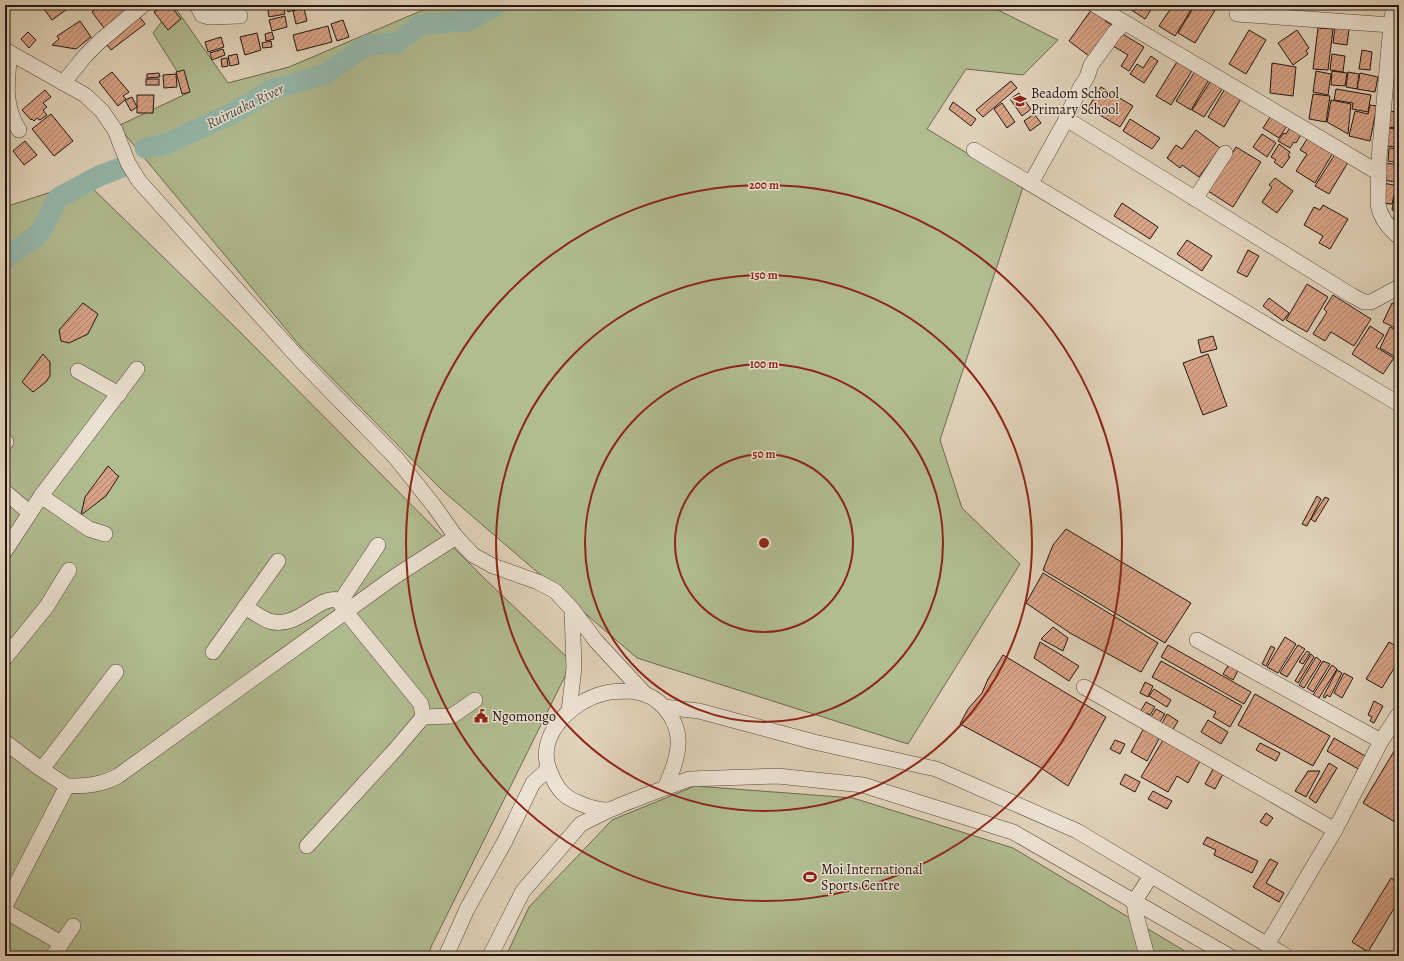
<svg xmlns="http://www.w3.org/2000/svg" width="1404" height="961" viewBox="0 0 1404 961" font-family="Alegreya,serif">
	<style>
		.green { fill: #b1bc91; stroke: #6a6950 }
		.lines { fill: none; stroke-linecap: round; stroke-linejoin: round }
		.river { stroke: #95b8ac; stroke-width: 21 }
		.building { fill: url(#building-hatch); stroke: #241610 }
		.minor-casing { stroke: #53453a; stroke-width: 16 }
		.minor { stroke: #ece2d2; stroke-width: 15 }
		.ring { fill: none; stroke: #8f2418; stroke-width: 2 }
		.labels { text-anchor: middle; stroke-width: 3; stroke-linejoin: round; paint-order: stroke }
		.poi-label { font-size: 14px; fill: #241610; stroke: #ece2d2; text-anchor: start }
		.water-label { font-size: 15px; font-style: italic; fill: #4c4f47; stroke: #ece2d2 }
		.centre { fill: #8f2418; stroke: #ece2d2; stroke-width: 2 }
		.ring-label { font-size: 12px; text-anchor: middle; font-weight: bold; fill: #8f2418; stroke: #ece2d2; stroke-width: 3; stroke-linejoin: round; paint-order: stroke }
	</style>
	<defs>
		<pattern id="building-hatch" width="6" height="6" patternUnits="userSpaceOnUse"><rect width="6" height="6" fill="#d9a386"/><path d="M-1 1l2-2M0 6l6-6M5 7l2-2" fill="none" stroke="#b0846c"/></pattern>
	</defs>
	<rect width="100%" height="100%" fill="#e1d2ba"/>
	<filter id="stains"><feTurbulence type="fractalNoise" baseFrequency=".005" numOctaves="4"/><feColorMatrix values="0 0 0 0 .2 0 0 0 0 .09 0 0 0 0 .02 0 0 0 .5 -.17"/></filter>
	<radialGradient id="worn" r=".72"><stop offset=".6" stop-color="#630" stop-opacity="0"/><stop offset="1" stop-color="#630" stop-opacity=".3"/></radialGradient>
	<g class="green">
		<path d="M 435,5 L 988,5 L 1058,40 L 1023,75 L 966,69 L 927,129 L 1023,187 L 940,440 L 962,508 L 1020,564 L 908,744 L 637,658 L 443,491 L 300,346 L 118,126 L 190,92 L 153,33 L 174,6 L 228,83 L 289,67 Z"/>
		<path d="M 85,181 L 239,331 L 485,579 L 572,662 L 431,947 L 428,956 L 5,956 L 5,207 Z"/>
		<path d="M 695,786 L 853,798 L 1013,848 L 1193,956 L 506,956 L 529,907 L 612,820 Z"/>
	</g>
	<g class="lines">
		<g class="river">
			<path d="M 145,148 L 166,144 L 235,112 L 273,89 L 323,75 L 368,45 L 397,43 L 421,24 L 468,21 L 497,5"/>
			<path d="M 5,259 L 40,233 L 58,198 L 99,176 L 120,168"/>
		</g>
	</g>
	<g class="building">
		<path d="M 41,5 L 69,5 L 70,7 L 52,20 Z"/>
		<path d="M 101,5 L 133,5 L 104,28 L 92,12 Z"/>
		<path d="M 164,5 L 170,5 L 181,19 L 168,30 L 154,12 Z"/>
		<path d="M 242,5 L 253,5 L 253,8 L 243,10 Z"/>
		<path d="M 267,5 L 283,5 L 285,14 L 269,17 Z"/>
		<path d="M 285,5 L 295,5 L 296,9 L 288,12 Z"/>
		<path d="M 1133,5 L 1154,5 L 1145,19 L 1130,9 Z"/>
		<path d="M 1173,5 L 1194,5 L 1175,36 L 1159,26 Z"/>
		<path d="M 1195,5 L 1214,5 L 1217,7 L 1195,43 L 1178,33 Z"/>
		<path d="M 1094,6 L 1109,17 L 1105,21 L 1112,25 L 1089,56 L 1069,41 Z"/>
		<path d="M 304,8 L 307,21 L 296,24 L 293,11 Z"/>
		<path d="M 139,16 L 145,24 L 111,50 L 104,41 Z"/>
		<path d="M 285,16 L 287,27 L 272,31 L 269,20 Z"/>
		<path d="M 343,20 L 349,37 L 337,41 L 331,24 Z"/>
		<path d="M 80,21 L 91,37 L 76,49 L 52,45 L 59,39 L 57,36 Z"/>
		<path d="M 328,26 L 332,42 L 297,51 L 293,35 Z"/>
		<path d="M 1335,27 L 1349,29 L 1347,45 L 1333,43 Z"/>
		<path d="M 1318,28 L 1333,29 L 1328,70 L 1313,69 Z"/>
		<path d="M 1249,30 L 1266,40 L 1246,74 L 1229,64 Z"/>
		<path d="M 1297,30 L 1309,48 L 1306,51 L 1308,54 L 1293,65 L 1278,43 Z"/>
		<path d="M 28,32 L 36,40 L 29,48 L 21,39 Z"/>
		<path d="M 272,32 L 274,39 L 266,41 L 265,34 Z"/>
		<path d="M 257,33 L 261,50 L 245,55 L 240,37 Z"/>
		<path d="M 1121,33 L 1144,47 L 1129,71 L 1121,66 L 1128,55 L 1113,46 Z"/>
		<path d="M 221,37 L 224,47 L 208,52 L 205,42 Z"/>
		<path d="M 271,41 L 272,47 L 263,48 L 262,43 Z"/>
		<path d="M 223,49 L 225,55 L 212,60 L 210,53 Z"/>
		<path d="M 1362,50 L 1372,52 L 1370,70 L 1359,69 Z"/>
		<path d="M 237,54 L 239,64 L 230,66 L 228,56 Z"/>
		<path d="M 1332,54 L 1345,56 L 1343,72 L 1330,70 Z"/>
		<path d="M 1151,56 L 1158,61 L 1144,83 L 1130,74 L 1137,64 L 1143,68 Z"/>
		<path d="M 227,58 L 228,66 L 222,67 L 221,59 Z"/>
		<path d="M 1178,60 L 1193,69 L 1171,105 L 1156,96 Z"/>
		<path d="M 1272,63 L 1296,67 L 1293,96 L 1270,93 Z"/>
		<path d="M 184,70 L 190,92 L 182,94 L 176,72 Z"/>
		<path d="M 1196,70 L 1210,78 L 1191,110 L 1176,101 Z"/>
		<path d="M 1316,71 L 1331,74 L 1328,95 L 1313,92 Z"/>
		<path d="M 1332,71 L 1347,73 L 1345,86 L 1331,85 Z"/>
		<path d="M 112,72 L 129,92 L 123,96 L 126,99 L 118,106 L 99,82 Z"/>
		<path d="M 1348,72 L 1359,74 L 1357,89 L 1346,87 Z"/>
		<path d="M 159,73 L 160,77 L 147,78 L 147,74 Z"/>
		<path d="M 1360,73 L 1378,77 L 1375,92 L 1357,89 Z"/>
		<path d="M 176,74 L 177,87 L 164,88 L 163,75 Z"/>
		<rect x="146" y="79" width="13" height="6"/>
		<path d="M 1212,79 L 1224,86 L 1204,117 L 1192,110 Z"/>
		<path d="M 1011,81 L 1017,88 L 983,117 L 976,110 Z"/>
		<path d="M 1101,87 L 1133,106 L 1120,127 L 1088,108 Z"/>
		<path d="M 1226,87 L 1242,97 L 1224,127 L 1208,117 Z"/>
		<path d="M 1336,89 L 1371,95 L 1368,112 L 1352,109 L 1353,103 L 1334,100 Z"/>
		<path d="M 45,90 L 51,97 L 43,103 L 47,107 L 43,110 L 47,115 L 40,120 L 37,118 L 34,121 L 32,119 L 31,120 L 22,110 Z"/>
		<path d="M 1019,93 L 1031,109 L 1022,116 L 1010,99 Z"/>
		<path d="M 1313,94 L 1330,96 L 1326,122 L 1309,119 Z"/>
		<path d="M 137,95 L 154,95 L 153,113 L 137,113 Z"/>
		<path d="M 132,97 L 137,107 L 131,111 L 125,100 Z"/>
		<path d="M 1331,100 L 1351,104 L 1348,134 L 1327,122 Z"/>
		<path d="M 953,102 L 976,119 L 971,126 L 949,109 Z"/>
		<path d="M 1002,103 L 1015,122 L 1007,128 L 994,109 Z"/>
		<path d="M 1370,105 L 1377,106 L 1370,141 L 1349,136 L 1355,111 L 1368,114 Z"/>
		<path d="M 1387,111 L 1399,112 L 1399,128 L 1385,127 Z"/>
		<path d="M 51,114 L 73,141 L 54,156 L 32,129 Z"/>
		<path d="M 1034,114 L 1041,123 L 1030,131 L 1024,121 Z"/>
		<path d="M 1272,114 L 1288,124 L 1279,138 L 1263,128 Z"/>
		<path d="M 1130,119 L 1160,138 L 1152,149 L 1123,131 Z"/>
		<path d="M 1291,126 L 1302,133 L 1296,143 L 1294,142 L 1290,148 L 1278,141 L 1284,133 L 1286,134 Z"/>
		<path d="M 1385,128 L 1399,129 L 1399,147 L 1383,146 Z"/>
		<path d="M 1196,130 L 1220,148 L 1199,177 L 1182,165 L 1180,168 L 1167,158 L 1176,145 L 1182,149 Z"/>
		<path d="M 1262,134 L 1276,143 L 1267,157 L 1253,147 Z"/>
		<path d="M 1309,136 L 1334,151 L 1315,183 L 1296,171 L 1307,154 L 1300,150 Z"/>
		<path d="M 25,141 L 37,155 L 24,165 L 13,151 Z"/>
		<path d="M 1279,144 L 1290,152 L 1288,156 L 1290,157 L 1282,168 L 1274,162 L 1276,160 L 1271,157 Z"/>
		<path d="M 1236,147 L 1261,162 L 1233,207 L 1208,191 Z"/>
		<path d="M 1389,148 L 1399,149 L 1399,163 L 1388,161 Z"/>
		<path d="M 1337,151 L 1350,159 L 1329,194 L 1315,186 Z"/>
		<path d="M 1386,163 L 1398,165 L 1395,182 L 1383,180 Z"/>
		<path d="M 1275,178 L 1293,191 L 1277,213 L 1262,202 L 1272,187 L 1269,185 Z"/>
		<path d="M 1383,183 L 1399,186 L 1399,196 L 1394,195 L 1392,204 L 1380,203 Z"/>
		<path d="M 1394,198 L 1399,199 L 1399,220 L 1394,219 L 1395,211 L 1392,210 Z"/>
		<path d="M 1122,203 L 1158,227 L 1150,239 L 1114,216 Z"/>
		<path d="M 1323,205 L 1348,219 L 1330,249 L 1319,243 L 1323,236 L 1304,225 L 1314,207 L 1320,210 Z"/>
		<path d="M 1187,240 L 1212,256 L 1202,271 L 1177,254 Z"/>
		<path d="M 1248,250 L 1259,256 L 1247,277 L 1237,272 Z"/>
		<path d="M 1307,284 L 1328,297 L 1307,332 L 1286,320 Z"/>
		<path d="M 1333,295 L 1371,319 L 1354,346 L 1331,332 L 1325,341 L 1313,334 L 1327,312 L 1324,309 Z"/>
		<path d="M 1269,298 L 1289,313 L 1283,321 L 1263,306 Z"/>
		<path d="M 83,303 L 98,314 L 88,334 L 69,343 L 61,341 L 59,330 Z"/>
		<path d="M 1392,303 L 1399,306 L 1399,330 L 1383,322 Z"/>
		<path d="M 1370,326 L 1384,335 L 1376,347 L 1394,358 L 1383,374 L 1352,354 Z"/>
		<path d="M 1390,327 L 1399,332 L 1399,359 L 1380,348 Z"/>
		<path d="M 1213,336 L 1217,349 L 1201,353 L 1198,340 Z"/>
		<path d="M 43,354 L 50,362 L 50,376 L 46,382 L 33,392 L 22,382 Z"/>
		<path d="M 1208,354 L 1227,406 L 1203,415 L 1183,363 Z"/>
		<path d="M 108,466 L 118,476 L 119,476 L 106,496 L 81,515 L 85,497 Z"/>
		<path d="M 1317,496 L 1321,499 L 1307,526 L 1302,524 Z"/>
		<path d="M 1325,497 L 1329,499 L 1315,522 L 1311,519 Z"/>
		<path d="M 1066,529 L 1191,603 L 1165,643 L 1043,570 L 1053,545 Z"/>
		<path d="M 1043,573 L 1158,643 L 1141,672 L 1070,633 L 1026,603 Z"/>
		<path d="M 1053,627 L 1068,638 L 1063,651 L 1041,639 Z"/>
		<path d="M 1285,637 L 1296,644 L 1278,673 L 1267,667 Z"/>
		<path d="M 1040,642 L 1079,666 L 1069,681 L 1034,658 Z"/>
		<path d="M 1389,642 L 1399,648 L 1399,660 L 1382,688 L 1366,679 Z"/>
		<path d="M 1168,645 L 1251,692 L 1244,704 L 1161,657 Z"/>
		<path d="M 1298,645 L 1305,649 L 1287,677 L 1280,673 Z"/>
		<path d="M 1271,646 L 1275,648 L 1266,666 L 1262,664 Z"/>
		<path d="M 1307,651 L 1310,653 L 1303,664 L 1299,662 Z"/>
		<path d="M 1311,654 L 1314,657 L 1298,683 L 1295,681 Z"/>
		<path d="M 1003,655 L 1106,717 L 1068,786 L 1038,766 L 960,724 L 968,709 L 982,693 L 988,679 Z"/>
		<path d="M 1316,657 L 1321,661 L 1304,688 L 1299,685 Z"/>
		<path d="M 1161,661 L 1242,706 L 1230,727 L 1213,717 L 1216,712 L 1152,677 Z"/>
		<path d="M 1323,661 L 1330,664 L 1313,692 L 1307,688 Z"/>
		<path d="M 1229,664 L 1239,669 L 1233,680 L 1223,674 Z"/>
		<path d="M 1332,665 L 1337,669 L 1319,698 L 1313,695 Z"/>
		<path d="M 1337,670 L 1342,673 L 1330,697 L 1327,695 L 1325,698 L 1323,697 Z"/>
		<path d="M 1344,673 L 1353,678 L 1342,698 L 1334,693 Z"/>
		<path d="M 1145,682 L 1153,686 L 1148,697 L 1140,693 Z"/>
		<path d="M 1154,689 L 1171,700 L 1167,707 L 1149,696 Z"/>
		<path d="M 1255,694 L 1330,736 L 1313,766 L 1238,725 Z"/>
		<path d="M 1374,701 L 1383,706 L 1374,723 L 1370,721 L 1372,717 L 1368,715 Z"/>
		<path d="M 1146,702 L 1155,707 L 1150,715 L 1147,713 L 1146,715 L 1140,712 Z"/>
		<path d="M 1156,709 L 1165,714 L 1159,723 L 1151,717 Z"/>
		<path d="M 1167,714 L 1178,721 L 1172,731 L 1161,725 Z"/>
		<path d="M 1208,720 L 1228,732 L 1221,744 L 1201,732 Z"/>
		<path d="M 1144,728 L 1160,737 L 1147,761 L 1131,752 Z"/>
		<path d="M 1334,738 L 1367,757 L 1360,770 L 1327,751 Z"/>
		<path d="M 1115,740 L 1125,744 L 1120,754 L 1110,749 Z"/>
		<path d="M 1163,740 L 1200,761 L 1188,783 L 1177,776 L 1168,792 L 1141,777 Z"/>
		<path d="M 1260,743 L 1280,753 L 1276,761 L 1256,750 Z"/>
		<path d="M 1399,743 L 1399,815 L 1395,822 L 1363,803 Z"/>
		<path d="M 1329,763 L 1337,768 L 1316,803 L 1309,798 Z"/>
		<path d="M 1213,769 L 1223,774 L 1215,789 L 1205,784 Z"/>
		<path d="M 1308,771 L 1320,771 L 1306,797 L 1295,791 Z"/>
		<path d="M 1125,774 L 1140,782 L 1135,792 L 1120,784 Z"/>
		<path d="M 1153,791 L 1172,801 L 1167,809 L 1148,799 Z"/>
		<path d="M 1266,813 L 1273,818 L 1267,826 L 1260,822 Z"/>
		<path d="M 1207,837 L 1258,861 L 1252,873 L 1214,855 L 1216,850 L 1203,844 Z"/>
		<path d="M 1270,859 L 1278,863 L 1266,883 L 1284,893 L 1279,902 L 1253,887 Z"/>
		<path d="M 1391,878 L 1399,882 L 1399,900 L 1368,952 L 1352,942 Z"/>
	</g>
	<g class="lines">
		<g class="minor-casing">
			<g id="minor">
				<path d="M 197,5 L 202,15 L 209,17 L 240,16"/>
				<path d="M 1095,5 L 1379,173"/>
				<path d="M 1394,5 L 1391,25 L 1379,159 L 1378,204 C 1380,218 1389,228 1399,237"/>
				<path d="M 1237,14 L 1391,25"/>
				<path d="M 1125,23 L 1115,32 L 1091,65 L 1087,77 L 1080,88 L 1067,116 L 1068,120 L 1351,295 L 1364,302 L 1371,302 L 1399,287"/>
				<path d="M 5,50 L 85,95 L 102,111 L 115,130 L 128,163 L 139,181 L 303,363 L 396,458 L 434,506 L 456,537 L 473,555 L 493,566 L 538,582 L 555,591 L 572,609 L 596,641 L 646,695"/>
				<path d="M 10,53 C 7,80 3,106 19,130"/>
				<path d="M 63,83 L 86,55 L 100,41 L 143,5"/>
				<path d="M 974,150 L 1399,404"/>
				<path d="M 1031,183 L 1067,118"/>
				<path d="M 1195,199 L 1225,153"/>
				<path d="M 78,371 L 119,394"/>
				<path d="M 5,443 L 6,442"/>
				<path d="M 5,492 L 30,513"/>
				<path d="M 41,496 L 89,529 L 105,534"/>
				<path d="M 5,551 L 41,496 L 137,369"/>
				<path d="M 340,602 L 378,545"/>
				<path d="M 245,607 C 252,611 261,618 269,621 C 298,630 318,595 338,600 L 346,612 L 421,704 L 423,717 L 395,750 L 307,846"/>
				<path d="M 1197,640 L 1381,741"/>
				<path d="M 213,652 L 278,561"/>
				<path d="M 5,658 L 47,606 L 69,570"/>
				<path d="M 1084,687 L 1335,830"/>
				<path d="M 630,691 C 635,692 640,693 645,694 C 665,702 680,724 678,746 C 677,760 671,774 665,788 C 651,793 637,799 623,804 C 619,806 613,809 609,810 C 599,810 588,807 579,803 C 564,797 557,789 551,774 C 533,737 571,701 605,693 C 613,691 622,691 630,691 Z"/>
				<path d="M 664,707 L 699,711 L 814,742 L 936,769 L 1077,831 L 1286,956"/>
				<path d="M 569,711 L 574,668 L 572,609"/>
				<path d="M 423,717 L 452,716 L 475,700"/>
				<path d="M 5,742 L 38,767 L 67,786"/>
				<path d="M 42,769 L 116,672"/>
				<path d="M 665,788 L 689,779 L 778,776 L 863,785 L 1013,832 L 1229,956"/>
				<path d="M 5,906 L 67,786 C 87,786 101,785 118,776 L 394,577 L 456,537"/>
				<path d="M 5,911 L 61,943"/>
				<path d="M 1267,945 L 1335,830 L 1381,741 L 1399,714"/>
				<path d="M 53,956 L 73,926"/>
				<path d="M 446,956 L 467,909 L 505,841 L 533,783 L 548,769"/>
				<path d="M 490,956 L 523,891 L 581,824 L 609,810"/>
				<path d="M 1147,956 L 1136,915 L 1134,902 L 1151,876"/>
			</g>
		</g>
		<use href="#minor" class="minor"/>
	</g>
	<g class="ring">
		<circle cx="764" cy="543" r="89"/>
		<circle cx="764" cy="543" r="179"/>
		<circle cx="764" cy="543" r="268"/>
		<circle cx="764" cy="543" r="358"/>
	</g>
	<defs>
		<g id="school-bare" transform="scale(1.08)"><path d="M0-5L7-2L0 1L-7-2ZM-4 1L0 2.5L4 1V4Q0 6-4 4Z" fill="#8f2418" stroke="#ece2d2" stroke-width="2.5" paint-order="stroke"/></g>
		<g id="civic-bare" transform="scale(1.08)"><path d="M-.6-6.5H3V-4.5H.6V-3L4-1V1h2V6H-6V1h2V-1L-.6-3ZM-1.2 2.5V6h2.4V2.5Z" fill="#8f2418" stroke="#ece2d2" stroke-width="2.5" paint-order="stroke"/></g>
		<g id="stadium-bare" transform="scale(1.08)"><path d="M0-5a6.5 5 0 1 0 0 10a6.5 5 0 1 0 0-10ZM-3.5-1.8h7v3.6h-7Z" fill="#8f2418" stroke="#ece2d2" stroke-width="2.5" paint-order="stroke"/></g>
	</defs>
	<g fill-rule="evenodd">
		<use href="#school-bare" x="1020" y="101"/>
		<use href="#civic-bare" x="481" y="716"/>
		<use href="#stadium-bare" x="810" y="877"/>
	</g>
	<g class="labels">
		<g class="poi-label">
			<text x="1031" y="98">Beadom School<tspan x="1031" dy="16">Primary School</tspan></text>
			<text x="492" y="721">Ngomongo</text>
			<text x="821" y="874">Moi International<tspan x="821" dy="16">Sports Centre</tspan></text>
		</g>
		<g class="water-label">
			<text transform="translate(245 106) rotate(-26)" y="5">Ruiruaka River</text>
		</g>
	</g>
	<circle cx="764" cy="543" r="6" class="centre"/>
	<g class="ring-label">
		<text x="764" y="189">200 m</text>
		<text x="764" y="279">150 m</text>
		<text x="764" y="368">100 m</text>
		<text x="764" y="458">50 m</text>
	</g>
	<rect width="1404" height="961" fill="none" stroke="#e1d2ba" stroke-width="20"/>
	<rect x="6" y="6" width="1392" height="949" fill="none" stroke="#241610" stroke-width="2"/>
	<rect x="10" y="10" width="1384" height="941" fill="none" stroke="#241610"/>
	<rect width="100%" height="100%" filter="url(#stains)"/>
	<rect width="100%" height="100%" fill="url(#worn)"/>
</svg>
